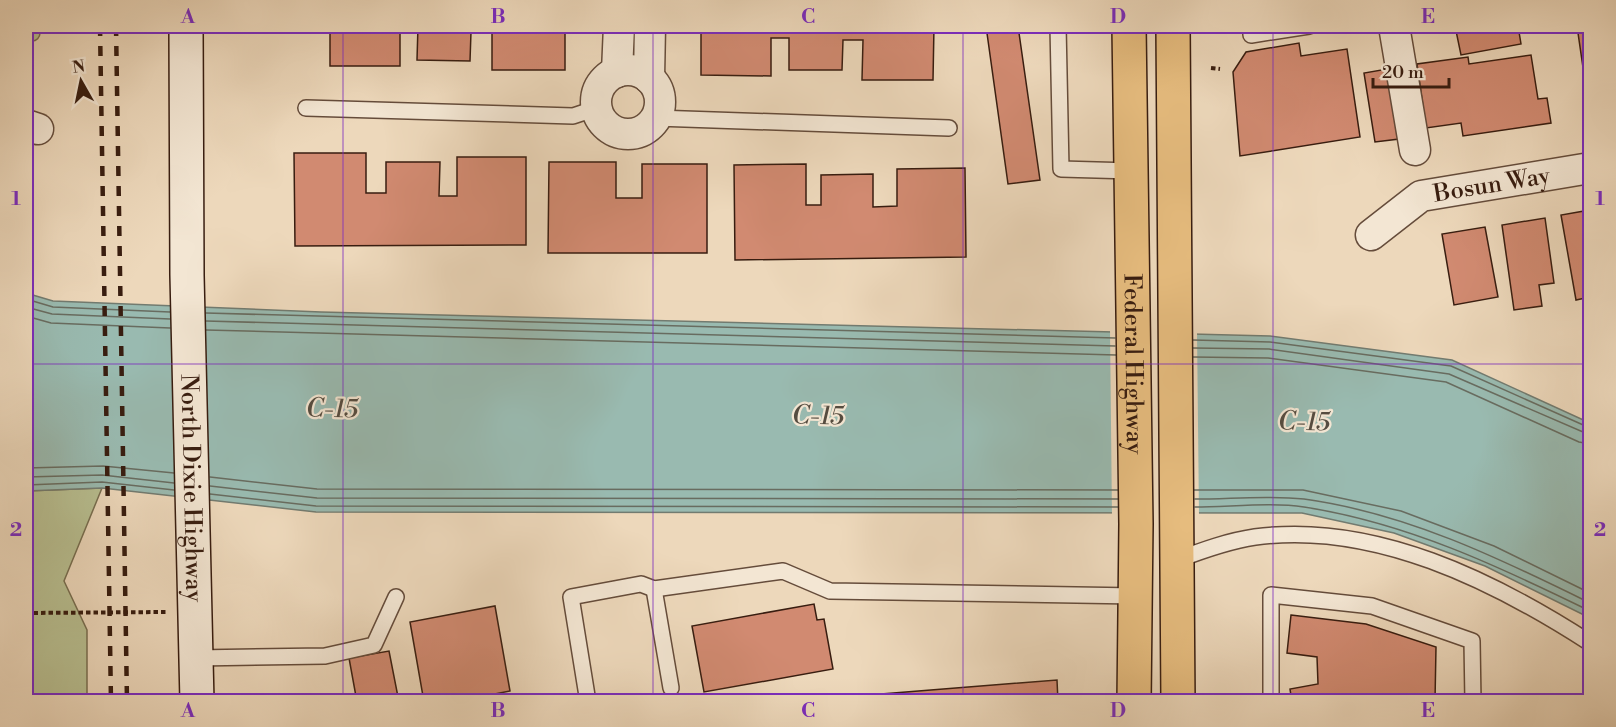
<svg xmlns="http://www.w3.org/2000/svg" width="1616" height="727" viewBox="0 0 1616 727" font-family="'Libre Bodoni',serif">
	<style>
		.green { fill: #b8bf91; stroke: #786e50; stroke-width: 1.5 }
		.water { fill: #99bab0; stroke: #727b70; stroke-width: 1.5 }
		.pier { fill: #edd8bb }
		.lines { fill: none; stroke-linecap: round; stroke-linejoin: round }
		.shore { stroke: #686c60; stroke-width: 1.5 }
		.building { fill: #d18a71; stroke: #381d10; stroke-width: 1.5 }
		.lane-casing { stroke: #654c3b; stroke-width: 18 }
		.street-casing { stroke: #654c3b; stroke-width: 33 }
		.secondary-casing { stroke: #381d10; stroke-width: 36 }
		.primary-casing { stroke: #381d10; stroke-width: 36 }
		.path { stroke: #381d10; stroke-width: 4; stroke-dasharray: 4.5 3; stroke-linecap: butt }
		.lane { stroke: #f3e6d3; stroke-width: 15 }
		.street { stroke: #f3e6d3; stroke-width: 30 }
		.secondary { stroke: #f3e6d3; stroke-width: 33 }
		.primary { stroke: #e6bc7e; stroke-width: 33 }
		.rail { stroke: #381d10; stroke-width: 4.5; stroke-dasharray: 10 10; stroke-linecap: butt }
		.grid { fill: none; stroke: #7b2cbf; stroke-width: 1.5; stroke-opacity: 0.55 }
		.labels { text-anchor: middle; stroke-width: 4.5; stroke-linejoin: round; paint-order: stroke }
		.street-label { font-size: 24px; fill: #381d10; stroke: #f3e6d3 }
		.water-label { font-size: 26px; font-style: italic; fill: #554c40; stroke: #f3e6d3 }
		.neatline { fill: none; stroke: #7b2cbf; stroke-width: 2 }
		.grid-label { font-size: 20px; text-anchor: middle; font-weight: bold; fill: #7b2cbf }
	</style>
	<rect width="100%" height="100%" fill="#edd8bb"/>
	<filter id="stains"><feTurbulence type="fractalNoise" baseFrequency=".00333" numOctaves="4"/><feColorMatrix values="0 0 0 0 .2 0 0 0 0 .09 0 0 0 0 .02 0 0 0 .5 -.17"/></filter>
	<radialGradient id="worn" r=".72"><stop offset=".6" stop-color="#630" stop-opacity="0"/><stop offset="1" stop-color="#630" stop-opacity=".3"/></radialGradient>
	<g class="green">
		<circle cx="32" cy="33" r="8"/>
		<path d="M 102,488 L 64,581 L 87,630 L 87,701 L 26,701 L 26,491 Z"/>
	</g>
	<path class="water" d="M 26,293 L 53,301 L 321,312 L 1270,336 L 1452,360 L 1590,423 L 1590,618 L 1485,566 L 1394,533 L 1302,513 L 316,512 L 102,488 L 26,491 Z"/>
	<path class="pier" d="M 1110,329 L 1197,331 L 1199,516 L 1112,516 Z"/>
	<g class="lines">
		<g class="shore">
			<path d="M 26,299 L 53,307 L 170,312"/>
			<path d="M 26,307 L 52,314 L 170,319"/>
			<path d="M 206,313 L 1115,338"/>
			<path d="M 26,316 L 51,323 L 170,328"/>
			<path d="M 206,321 L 1115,346"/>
			<path d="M 206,330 L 1116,355"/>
			<path d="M 1193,340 L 1270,342 L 1451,366 L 1590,428"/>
			<path d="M 1193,348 L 1269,349 L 1449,374 L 1590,435"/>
			<path d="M 1193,357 L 1268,358 L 1446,382 L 1579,442 L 1590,444"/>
			<path d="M 26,468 L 103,466 L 174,473"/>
			<path d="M 26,477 L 102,475 L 174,483"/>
			<path d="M 210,477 L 317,489 L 1118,490"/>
			<path d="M 26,485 L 102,482 L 174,490"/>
			<path d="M 210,486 L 317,498 L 1118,499"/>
			<path d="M 1194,490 L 1303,490 L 1401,511 L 1494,546 L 1590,593"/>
			<path d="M 210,494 L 316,506 L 1118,507"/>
			<path d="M 1195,499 C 1230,499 1269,495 1304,499 C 1406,513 1499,558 1590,603"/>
			<path d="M 1195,507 C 1229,507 1271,502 1304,507 C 1407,523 1498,566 1590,611"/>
		</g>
	</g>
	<g class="building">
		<path d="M 330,26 L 565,26 L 565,70 L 492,70 L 492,32 L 471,32 L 470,61 L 417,60 L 418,26 L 400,26 L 400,66 L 330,66 Z"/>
		<path d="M 701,26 L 934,26 L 933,80 L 862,80 L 863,40 L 843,40 L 842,70 L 789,70 L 789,38 L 771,38 L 771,76 L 701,75 Z"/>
		<path d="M 986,26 L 1018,26 L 1040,180 L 1008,184 Z"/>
		<path d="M 1455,26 L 1518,26 L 1521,44 L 1461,55 Z"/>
		<path d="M 1577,26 L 1590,26 L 1590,116 Z"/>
		<path d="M 1299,43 L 1301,56 L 1347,49 L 1360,137 L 1240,156 L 1233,72 L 1246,52 Z"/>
		<path d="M 1531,55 L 1538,99 L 1547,98 L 1551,123 L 1463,136 L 1461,123 L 1426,128 L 1417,64 L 1468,57 L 1469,64 Z"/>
		<path d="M 1387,69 L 1399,139 L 1375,142 L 1364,73 Z"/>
		<path d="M 294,153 L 366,153 L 366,193 L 386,193 L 386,162 L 440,162 L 439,196 L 457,196 L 457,157 L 526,157 L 526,245 L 295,246 Z"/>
		<path d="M 549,162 L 616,162 L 616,198 L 642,198 L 642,164 L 707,164 L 707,253 L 548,253 Z"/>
		<path d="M 806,164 L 806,205 L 821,205 L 821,175 L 873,174 L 873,207 L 897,206 L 897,169 L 965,168 L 966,257 L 735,260 L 734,165 Z"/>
		<path d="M 1590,210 L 1590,297 L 1576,300 L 1561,215 Z"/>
		<path d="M 1545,218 L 1554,283 L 1539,285 L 1542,306 L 1514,310 L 1502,225 Z"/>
		<path d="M 1485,227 L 1498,297 L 1454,305 L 1442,234 Z"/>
		<path d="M 814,604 L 817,620 L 824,619 L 833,669 L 704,692 L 692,626 Z"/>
		<path d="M 495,606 L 510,691 L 454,702 L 424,702 L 410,622 Z"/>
		<path d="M 1291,615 L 1366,624 L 1436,647 L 1435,701 L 1292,702 L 1290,689 L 1318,684 L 1317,657 L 1287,653 Z"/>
		<path d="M 389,651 L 399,702 L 357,702 L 349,658 Z"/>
		<path d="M 1057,680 L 1058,702 L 818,702 L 819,699 Z"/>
	</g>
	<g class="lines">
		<g class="lane-casing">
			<g id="lane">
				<path d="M 1058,26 L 1061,169 L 1132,171"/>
				<path d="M 1251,26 L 1251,35 L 1309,26"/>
				<path d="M 306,108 L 573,116 L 597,108"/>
				<path d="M 656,118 L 949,128"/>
				<path d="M 1177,560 C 1203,550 1228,541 1255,537 C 1374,521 1494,581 1590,643"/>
				<path d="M 654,589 L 671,688"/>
				<path d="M 196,658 L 325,656 L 374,645 L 396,597"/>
				<path d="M 588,702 L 571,597 L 641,584 L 654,589 L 783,571 L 830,591 L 1136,596"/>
				<path d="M 1271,702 L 1271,595 L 1372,606 L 1472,641 L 1473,702"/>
			</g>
		</g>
		<g class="street-casing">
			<g id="street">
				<path d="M 1394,26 L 1415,150"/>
				<circle cx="628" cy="102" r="32"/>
				<path d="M 617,72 L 619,26"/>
				<path d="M 649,78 L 650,26"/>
				<path d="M 26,125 L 38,129"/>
				<path id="s1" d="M 1371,235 L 1421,196 L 1590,168"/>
			</g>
		</g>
		<g class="secondary-casing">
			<g id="secondary">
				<path id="s2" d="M 186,26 L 187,275 L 197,702"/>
			</g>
		</g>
		<g class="primary-casing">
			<g id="primary">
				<path id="s3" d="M 1129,26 L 1136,524 L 1134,702"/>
				<path d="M 1173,26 L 1178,702"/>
			</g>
		</g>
		<g class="path">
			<path d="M 1211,68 L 1220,69"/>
			<path d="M 26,613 L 166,612"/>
		</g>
		<use href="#lane" class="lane"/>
		<use href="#street" class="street"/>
		<use href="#secondary" class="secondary"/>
		<use href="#primary" class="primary"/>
		<g class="rail">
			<path d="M 100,26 L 111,702"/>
			<path d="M 116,26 L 127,702"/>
		</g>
	</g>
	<path class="grid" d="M 343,26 L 343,702M 653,26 L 653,702M 963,26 L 963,702M 1273,26 L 1273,702M 26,364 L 1590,364"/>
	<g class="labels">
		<g class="street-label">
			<text dy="8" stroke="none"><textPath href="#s1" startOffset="135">Bosun Way</textPath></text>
			<text dy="8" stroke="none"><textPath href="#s3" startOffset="338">Federal Highway</textPath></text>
			<text dy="8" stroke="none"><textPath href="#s2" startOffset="462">North Dixie Highway</textPath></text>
		</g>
		<g class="water-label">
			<text transform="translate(332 408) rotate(1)" y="9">C-15</text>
			<text transform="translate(818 415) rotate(1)" y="9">C-15</text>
			<text transform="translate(1304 421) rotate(1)" y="9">C-15</text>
		</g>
	</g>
	<rect width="1616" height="727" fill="none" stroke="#edd8bb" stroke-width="66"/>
	<g transform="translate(81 81) rotate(351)" stroke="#f3e6d3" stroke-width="4.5" paint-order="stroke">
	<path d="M0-4.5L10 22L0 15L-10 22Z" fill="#381d10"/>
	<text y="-9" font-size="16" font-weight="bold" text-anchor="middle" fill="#381d10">N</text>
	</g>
	<path d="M1373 78v9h76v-9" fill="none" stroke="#381d10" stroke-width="3"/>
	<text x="1382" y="78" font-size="18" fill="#381d10" stroke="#f3e6d3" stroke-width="4.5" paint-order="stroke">20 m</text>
	<rect x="33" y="33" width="1550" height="661" class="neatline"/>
	<g class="grid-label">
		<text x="188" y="23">A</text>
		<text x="498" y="23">B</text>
		<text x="808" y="23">C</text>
		<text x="1118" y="23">D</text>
		<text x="1428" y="23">E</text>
		<text x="16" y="205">1</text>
		<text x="1600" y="205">1</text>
		<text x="16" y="536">2</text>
		<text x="1600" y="536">2</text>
		<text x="188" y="717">A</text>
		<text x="498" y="717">B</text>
		<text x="808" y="717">C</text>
		<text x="1118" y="717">D</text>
		<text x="1428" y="717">E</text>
	</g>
	<rect width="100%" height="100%" filter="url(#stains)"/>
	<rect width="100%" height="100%" fill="url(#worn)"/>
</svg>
